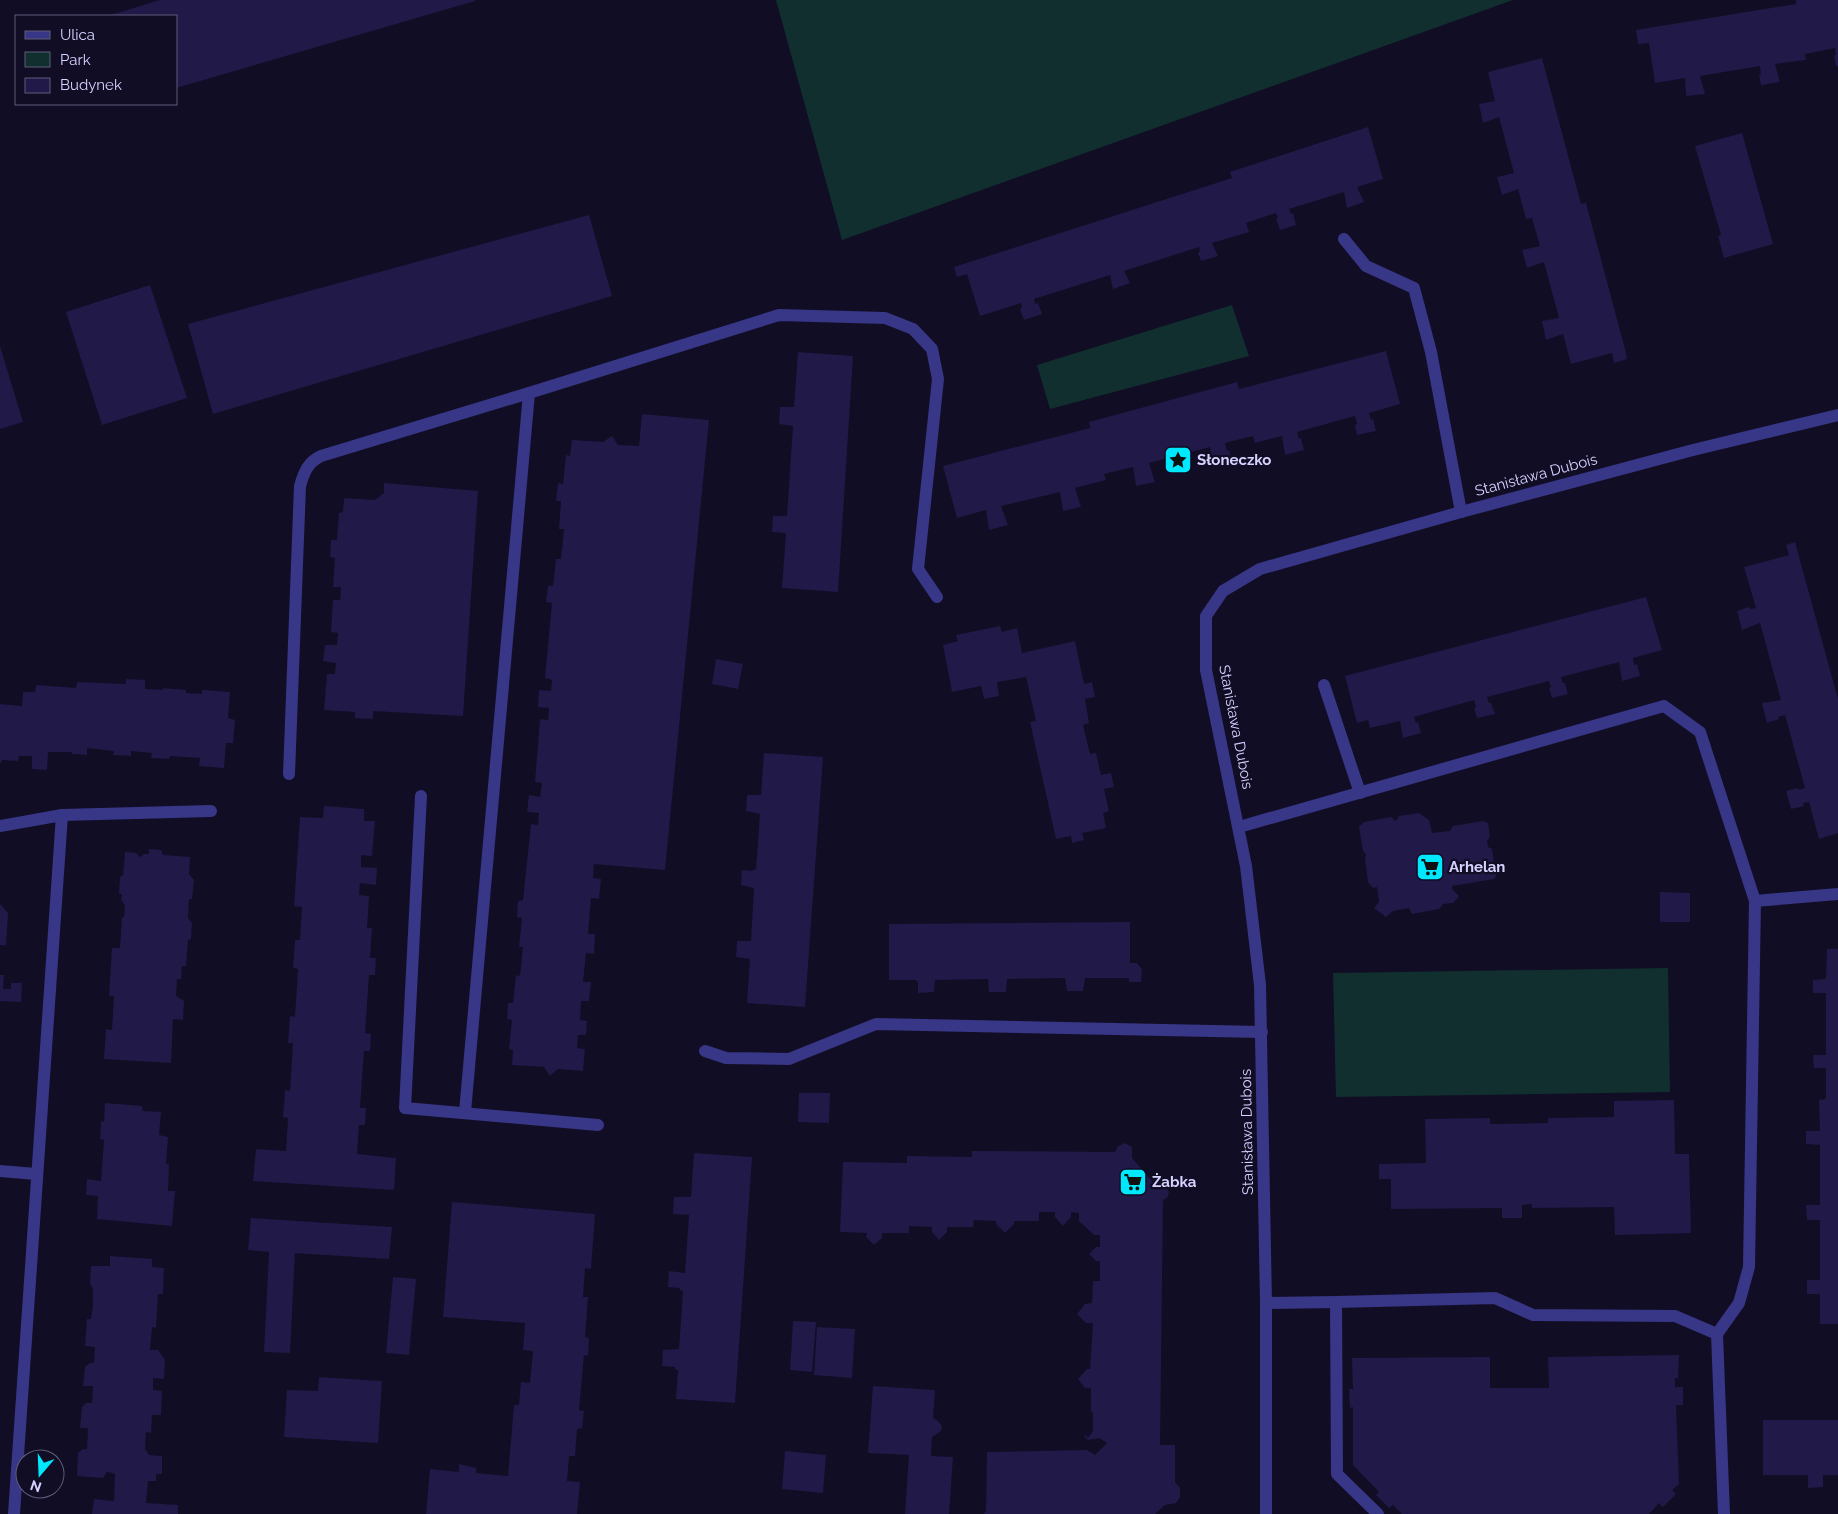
<svg xmlns="http://www.w3.org/2000/svg" width="1838" height="1514" viewBox="0 0 1838 1514" font-family="Raleway,sans-serif">
	<style>
		.green { fill: #102f2e }
		.building { fill: #211947 }
		.lines { fill: none; stroke-linecap: round; stroke-linejoin: round }
		.lane { stroke: #383686; stroke-width: 12 }
		.street { stroke: #383686; stroke-width: 12 }
		.labels { text-anchor: middle; stroke-width: 4.5; stroke-linejoin: round; paint-order: stroke }
		.poi-label { font-size: 15px; font-weight: bold; fill: #d6d2ff; stroke: #110d25; text-anchor: start }
		.street-label { font-size: 15px; fill: #d6d2ff; stroke: #110d25 }
	</style>
	<rect width="100%" height="100%" fill="#110d25"/>
	<g class="green">
		<path d="M 776,0 L 1513,0 L 842,240 Z"/>
		<path d="M 1232,305 L 1249,356 L 1050,409 L 1037,365 Z"/>
		<path d="M 1668,968 L 1670,1092 L 1336,1097 L 1333,973 Z"/>
	</g>
	<g class="building">
		<path d="M 160,0 L 475,0 L 475,1 L 176,88 L 176,16 L 107,16 Z"/>
		<path d="M 1796,0 L 1838,0 L 1838,66 L 1836,66 L 1834,55 L 1836,55 L 1835,48 L 1805,54 L 1806,60 L 1775,64 L 1780,82 L 1761,85 L 1759,75 L 1761,75 L 1760,66 L 1700,76 L 1705,94 L 1686,96 L 1685,78 L 1655,83 L 1649,43 L 1638,44 L 1636,30 L 1796,4 Z"/>
		<path d="M 1542,58 L 1581,204 L 1586,203 L 1625,349 L 1627,359 L 1614,363 L 1612,353 L 1571,364 L 1563,334 L 1546,340 L 1542,321 L 1559,318 L 1544,262 L 1527,268 L 1522,250 L 1540,246 L 1532,218 L 1526,219 L 1518,189 L 1502,195 L 1497,177 L 1514,173 L 1499,117 L 1483,123 L 1479,104 L 1495,101 L 1488,72 Z"/>
		<path d="M 1368,127 L 1383,179 L 1357,187 L 1364,202 L 1347,208 L 1344,192 L 1289,209 L 1291,214 L 1293,213 L 1296,225 L 1280,230 L 1276,218 L 1278,218 L 1276,213 L 1246,223 L 1249,232 L 1212,243 L 1218,256 L 1201,261 L 1198,253 L 1200,251 L 1199,247 L 1124,271 L 1130,283 L 1113,289 L 1110,275 L 1034,299 L 1035,304 L 1038,303 L 1042,314 L 1024,320 L 1020,309 L 1022,308 L 1021,303 L 980,316 L 967,274 L 957,277 L 954,267 L 1232,178 L 1230,172 Z"/>
		<path d="M 1742,133 L 1773,244 L 1724,258 L 1718,236 L 1721,235 L 1695,146 Z"/>
		<path d="M 589,215 L 612,296 L 213,414 L 188,324 Z"/>
		<path d="M 150,285 L 187,398 L 102,425 L 66,312 Z"/>
		<path d="M 0,346 L 23,422 L 0,429 Z"/>
		<path d="M 1386,351 L 1400,404 L 1369,413 L 1371,420 L 1373,419 L 1376,431 L 1357,435 L 1355,425 L 1357,424 L 1355,416 L 1297,432 L 1299,439 L 1301,438 L 1304,450 L 1285,455 L 1282,436 L 1255,443 L 1253,436 L 1225,443 L 1227,451 L 1229,450 L 1232,461 L 1212,466 L 1210,447 L 1149,463 L 1155,482 L 1136,486 L 1133,467 L 1104,474 L 1106,480 L 1075,488 L 1081,507 L 1063,511 L 1060,492 L 1001,506 L 1008,525 L 989,530 L 986,510 L 957,518 L 943,466 L 1090,428 L 1089,422 L 1237,382 L 1239,389 Z"/>
		<path d="M 798,352 L 853,356 L 838,592 L 782,588 L 786,533 L 772,532 L 773,516 L 787,516 L 793,426 L 779,424 L 780,407 L 794,407 Z"/>
		<path d="M 642,414 L 709,420 L 665,870 L 594,864 L 593,878 L 601,879 L 599,899 L 591,898 L 588,934 L 595,934 L 594,954 L 586,953 L 583,982 L 591,982 L 589,1001 L 581,1001 L 580,1020 L 587,1021 L 586,1035 L 578,1035 L 577,1048 L 585,1049 L 583,1071 L 558,1069 L 550,1076 L 544,1067 L 512,1065 L 513,1050 L 509,1049 L 512,1020 L 507,1019 L 508,1003 L 513,1003 L 516,975 L 520,976 L 523,947 L 519,947 L 522,918 L 517,917 L 518,901 L 523,900 L 531,824 L 538,825 L 539,813 L 527,812 L 529,795 L 540,797 L 542,783 L 535,782 L 540,719 L 548,720 L 549,708 L 538,707 L 539,690 L 551,691 L 552,680 L 545,678 L 552,603 L 546,602 L 548,586 L 553,586 L 556,559 L 561,559 L 564,529 L 559,529 L 561,501 L 556,501 L 558,483 L 563,484 L 566,455 L 570,456 L 572,440 L 603,442 L 612,436 L 618,445 L 639,446 Z"/>
		<path d="M 384,483 L 478,491 L 463,716 L 373,711 L 373,719 L 355,718 L 355,712 L 324,710 L 327,674 L 335,674 L 336,663 L 323,661 L 325,645 L 337,645 L 338,633 L 331,632 L 333,600 L 340,600 L 341,587 L 333,587 L 335,558 L 330,557 L 331,540 L 337,540 L 339,513 L 343,512 L 344,498 L 375,500 L 384,493 Z"/>
		<path d="M 1795,542 L 1838,699 L 1838,833 L 1819,839 L 1809,802 L 1803,803 L 1804,806 L 1791,809 L 1786,791 L 1798,788 L 1799,790 L 1805,788 L 1785,715 L 1778,717 L 1779,719 L 1767,723 L 1762,703 L 1781,700 L 1760,623 L 1742,630 L 1737,611 L 1749,607 L 1750,609 L 1756,608 L 1744,567 L 1789,555 L 1786,545 Z"/>
		<path d="M 1646,597 L 1662,650 L 1633,658 L 1634,665 L 1637,664 L 1640,676 L 1622,681 L 1619,662 L 1561,677 L 1563,683 L 1565,683 L 1568,694 L 1552,698 L 1549,688 L 1551,687 L 1549,681 L 1487,697 L 1489,703 L 1491,703 L 1495,714 L 1477,718 L 1474,708 L 1476,707 L 1474,700 L 1414,717 L 1416,723 L 1418,722 L 1421,733 L 1403,738 L 1400,721 L 1370,728 L 1368,720 L 1357,723 L 1345,676 Z"/>
		<path d="M 1000,626 L 1002,632 L 1017,628 L 1022,653 L 1075,641 L 1084,684 L 1092,682 L 1095,697 L 1085,699 L 1089,723 L 1083,725 L 1090,754 L 1096,753 L 1101,775 L 1111,773 L 1114,787 L 1104,789 L 1109,811 L 1103,813 L 1106,828 L 1082,833 L 1084,840 L 1072,843 L 1071,836 L 1056,839 L 1030,722 L 1036,721 L 1026,677 L 997,682 L 999,696 L 984,699 L 981,686 L 952,692 L 943,645 L 958,641 L 956,635 Z"/>
		<path d="M 716,659 L 743,664 L 738,689 L 712,684 Z"/>
		<path d="M 126,679 L 145,680 L 145,689 L 163,690 L 163,688 L 186,690 L 186,693 L 202,694 L 202,690 L 230,692 L 228,718 L 235,720 L 233,743 L 226,743 L 224,768 L 199,766 L 200,758 L 170,756 L 169,759 L 151,758 L 152,753 L 131,751 L 131,756 L 113,755 L 114,751 L 87,748 L 87,755 L 72,754 L 72,752 L 48,752 L 47,770 L 32,769 L 32,756 L 19,756 L 18,761 L 2,760 L 0,764 L 0,704 L 22,706 L 23,692 L 35,692 L 36,685 L 76,688 L 77,682 L 126,684 Z"/>
		<path d="M 764,753 L 823,757 L 805,1007 L 747,1003 L 750,959 L 736,957 L 737,941 L 751,941 L 754,888 L 741,885 L 742,870 L 752,871 L 756,869 L 760,814 L 746,811 L 747,795 L 761,795 Z"/>
		<path d="M 324,806 L 364,809 L 364,821 L 375,821 L 372,856 L 361,855 L 361,867 L 377,868 L 376,885 L 360,883 L 359,895 L 369,896 L 367,928 L 372,928 L 370,958 L 376,958 L 375,975 L 369,975 L 365,1033 L 371,1034 L 370,1051 L 364,1051 L 360,1108 L 366,1108 L 365,1125 L 359,1125 L 357,1154 L 396,1158 L 394,1190 L 253,1181 L 256,1149 L 286,1151 L 288,1118 L 283,1117 L 285,1090 L 290,1091 L 293,1043 L 288,1043 L 290,1016 L 295,1017 L 298,969 L 293,968 L 295,940 L 300,940 L 302,907 L 294,906 L 300,817 L 323,818 Z"/>
		<path d="M 1419,813 L 1429,820 L 1432,833 L 1450,831 L 1453,826 L 1483,821 L 1488,823 L 1490,837 L 1487,841 L 1488,847 L 1492,849 L 1496,876 L 1494,879 L 1452,886 L 1453,890 L 1459,896 L 1453,903 L 1443,904 L 1439,909 L 1412,914 L 1409,908 L 1393,911 L 1386,917 L 1374,908 L 1379,902 L 1377,887 L 1373,888 L 1368,882 L 1365,859 L 1366,854 L 1363,851 L 1359,827 L 1364,822 L 1391,817 L 1396,821 L 1399,816 Z"/>
		<path d="M 149,849 L 161,850 L 163,855 L 190,857 L 189,874 L 194,880 L 192,899 L 189,899 L 188,918 L 192,923 L 191,939 L 188,940 L 186,966 L 182,966 L 181,979 L 177,979 L 176,996 L 184,1001 L 183,1020 L 173,1019 L 171,1063 L 104,1059 L 106,1029 L 112,1030 L 114,996 L 109,996 L 112,948 L 120,948 L 122,917 L 124,917 L 125,905 L 121,900 L 122,894 L 119,894 L 120,877 L 123,875 L 125,852 L 136,853 L 140,857 L 144,854 L 149,854 Z"/>
		<path d="M 1660,892 L 1690,893 L 1690,922 L 1660,922 Z"/>
		<path d="M 0,904 L 8,913 L 6,945 L 0,945 Z"/>
		<path d="M 1130,922 L 1130,963 L 1137,963 L 1142,969 L 1141,982 L 1129,982 L 1129,978 L 1085,978 L 1083,991 L 1067,991 L 1065,978 L 1007,979 L 1006,992 L 989,992 L 988,979 L 935,980 L 934,992 L 918,993 L 918,983 L 916,980 L 889,980 L 889,924 Z"/>
		<path d="M 1827,949 L 1838,949 L 1838,1324 L 1820,1324 L 1820,1294 L 1807,1294 L 1807,1280 L 1820,1280 L 1820,1220 L 1807,1220 L 1806,1205 L 1820,1205 L 1820,1145 L 1806,1144 L 1806,1131 L 1820,1131 L 1819,1100 L 1826,1099 L 1826,1068 L 1814,1068 L 1813,1055 L 1826,1055 L 1826,993 L 1813,993 L 1813,980 L 1826,979 Z"/>
		<path d="M 0,975 L 4,975 L 3,989 L 11,989 L 11,983 L 22,983 L 21,1002 L 0,1001 Z"/>
		<path d="M 799,1093 L 830,1093 L 829,1123 L 798,1122 Z"/>
		<path d="M 1674,1100 L 1675,1154 L 1689,1154 L 1691,1233 L 1615,1235 L 1614,1207 L 1532,1208 L 1532,1204 L 1522,1205 L 1522,1218 L 1502,1218 L 1502,1208 L 1391,1209 L 1391,1179 L 1379,1179 L 1379,1164 L 1426,1163 L 1425,1119 L 1490,1118 L 1490,1124 L 1548,1123 L 1548,1118 L 1614,1117 L 1614,1101 Z"/>
		<path d="M 105,1103 L 142,1106 L 143,1111 L 161,1112 L 159,1135 L 168,1137 L 166,1164 L 169,1164 L 168,1191 L 175,1191 L 172,1226 L 97,1219 L 98,1196 L 86,1195 L 87,1179 L 101,1181 L 104,1140 L 100,1139 L 101,1121 L 104,1122 Z"/>
		<path d="M 1125,1143 L 1132,1147 L 1132,1158 L 1157,1187 L 1165,1186 L 1169,1192 L 1167,1198 L 1163,1200 L 1160,1445 L 1175,1445 L 1175,1482 L 1180,1488 L 1180,1497 L 1176,1503 L 1165,1505 L 1155,1514 L 984,1514 L 986,1511 L 987,1452 L 1087,1450 L 1095,1455 L 1107,1443 L 1099,1438 L 1088,1440 L 1084,1436 L 1086,1435 L 1088,1438 L 1093,1431 L 1093,1413 L 1091,1412 L 1091,1388 L 1085,1388 L 1078,1379 L 1087,1369 L 1090,1369 L 1093,1323 L 1086,1323 L 1077,1314 L 1085,1304 L 1092,1303 L 1093,1281 L 1100,1281 L 1100,1261 L 1096,1261 L 1089,1254 L 1096,1247 L 1100,1247 L 1100,1235 L 1094,1235 L 1079,1221 L 1079,1213 L 1071,1212 L 1071,1217 L 1063,1226 L 1055,1217 L 1055,1212 L 1039,1212 L 1039,1221 L 1014,1221 L 1014,1224 L 1005,1233 L 996,1224 L 996,1221 L 974,1220 L 973,1227 L 947,1227 L 947,1232 L 939,1240 L 932,1232 L 932,1227 L 909,1226 L 909,1233 L 882,1233 L 882,1238 L 874,1245 L 866,1237 L 867,1233 L 840,1232 L 843,1162 L 907,1163 L 907,1156 L 972,1157 L 972,1151 L 1115,1152 L 1118,1146 Z"/>
		<path d="M 694,1153 L 752,1157 L 735,1403 L 676,1399 L 678,1370 L 675,1369 L 675,1367 L 662,1366 L 663,1350 L 679,1349 L 683,1291 L 680,1290 L 680,1288 L 668,1287 L 669,1271 L 685,1273 L 689,1215 L 673,1214 L 674,1197 L 691,1197 Z"/>
		<path d="M 452,1202 L 595,1214 L 591,1269 L 585,1268 L 583,1297 L 588,1297 L 585,1337 L 589,1338 L 588,1356 L 584,1355 L 579,1410 L 584,1411 L 582,1428 L 577,1429 L 575,1456 L 569,1456 L 567,1481 L 580,1482 L 577,1514 L 426,1514 L 430,1469 L 459,1472 L 459,1464 L 476,1468 L 476,1473 L 508,1476 L 514,1405 L 519,1405 L 521,1382 L 530,1383 L 533,1351 L 523,1350 L 525,1323 L 443,1317 Z"/>
		<path d="M 251,1218 L 392,1227 L 389,1259 L 295,1253 L 290,1353 L 264,1352 L 269,1252 L 248,1250 Z"/>
		<path d="M 110,1256 L 152,1259 L 152,1267 L 164,1268 L 163,1294 L 158,1294 L 156,1328 L 152,1327 L 150,1350 L 158,1350 L 165,1360 L 164,1379 L 153,1378 L 153,1390 L 162,1391 L 161,1415 L 152,1415 L 151,1433 L 146,1432 L 145,1449 L 149,1455 L 162,1456 L 162,1474 L 156,1474 L 156,1481 L 148,1481 L 146,1503 L 178,1505 L 178,1514 L 92,1514 L 94,1499 L 114,1501 L 115,1474 L 113,1473 L 107,1472 L 103,1478 L 77,1476 L 78,1453 L 83,1449 L 87,1449 L 88,1428 L 80,1428 L 82,1407 L 86,1403 L 92,1403 L 93,1386 L 83,1386 L 85,1367 L 90,1363 L 94,1363 L 95,1347 L 85,1346 L 87,1319 L 91,1319 L 93,1305 L 93,1289 L 90,1283 L 91,1266 L 110,1266 Z"/>
		<path d="M 393,1277 L 416,1279 L 409,1355 L 386,1353 Z"/>
		<path d="M 793,1321 L 816,1322 L 812,1372 L 790,1370 Z"/>
		<path d="M 817,1327 L 855,1329 L 852,1378 L 814,1375 Z"/>
		<path d="M 1679,1355 L 1678,1378 L 1675,1378 L 1675,1387 L 1683,1387 L 1683,1405 L 1676,1405 L 1679,1484 L 1672,1490 L 1676,1494 L 1663,1507 L 1659,1503 L 1649,1514 L 1402,1514 L 1393,1505 L 1389,1508 L 1376,1495 L 1379,1492 L 1353,1465 L 1353,1407 L 1350,1408 L 1349,1389 L 1353,1389 L 1352,1358 L 1490,1357 L 1490,1388 L 1549,1388 L 1548,1357 Z"/>
		<path d="M 319,1377 L 382,1381 L 378,1443 L 284,1437 L 287,1390 L 318,1391 Z"/>
		<path d="M 873,1386 L 935,1390 L 933,1418 L 938,1421 L 942,1426 L 941,1431 L 932,1437 L 931,1456 L 953,1457 L 949,1514 L 905,1514 L 909,1455 L 868,1453 Z"/>
		<path d="M 1763,1420 L 1838,1420 L 1838,1475 L 1823,1475 L 1823,1487 L 1808,1488 L 1808,1475 L 1763,1475 Z"/>
		<path d="M 785,1451 L 826,1455 L 823,1493 L 782,1489 Z"/>
	</g>
	<g class="lines">
		<g class="lane">
			<path d="M 1336,1302 L 1495,1298 L 1533,1315 L 1675,1316 L 1717,1334"/>
			<path d="M 1266,1303 L 1336,1302 L 1337,1474 L 1378,1514"/>
			<path d="M 1724,1514 L 1717,1334 L 1739,1303 L 1749,1267 L 1755,901"/>
		</g>
		<g class="street">
			<path d="M 1344,239 L 1366,266 L 1414,288 L 1431,352 L 1461,512"/>
			<path d="M 1324,685 L 1360,793"/>
			<path d="M 289,774 L 300,486 C 304,472 308,462 321,456 L 529,393 L 779,315 L 885,318 L 913,329 L 932,349 L 938,379 L 918,569 L 937,597"/>
			<path d="M 421,796 L 405,1108 L 598,1125"/>
			<path d="M 0,826 L 62,815 L 211,811"/>
			<path d="M 1239,827 L 1664,706 L 1700,732 L 1755,901 L 1838,894"/>
			<path d="M 705,1051 L 726,1058 L 789,1059 L 876,1024 L 1262,1032"/>
			<path d="M 465,1112 L 529,393"/>
			<path d="M 0,1171 L 36,1174"/>
			<path d="M 14,1514 L 62,815"/>
			<path d="M 1266,1514 L 1266,1303 L 1260,985 L 1246,866 L 1206,670 L 1206,616 L 1223,591 L 1260,569 L 1461,512 L 1693,450 L 1838,415"/>
		</g>
	</g>
	<defs>
		<g id="sight-square" transform="scale(1.4375)"><rect x="-9" y="-9" width="18" height="18" rx="4" fill="#00e8fd" stroke="#110d25"/><path d="M0-6L1.8-2.2L6-1.7L2.9 1.2L3.7 5.4L0 3.3L-3.7 5.4L-2.9 1.2L-6-1.7L-1.8-2.2Z" fill="#111"/></g>
		<g id="supermarket-square" transform="scale(1.4375)"><rect x="-9" y="-9" width="18" height="18" rx="4" fill="#00e8fd" stroke="#110d25"/><path d="M-6-5.5h2.5l.6 2H6L4.5 2H-2.5L-4.4-4H-6ZM-1.5 3.2a1.3 1.3 0 1 0 .1 0ZM3 3.2a1.3 1.3 0 1 0 .1 0Z" fill="#111"/></g>
	</defs>
	<g fill-rule="evenodd">
		<use href="#sight-square" x="1178" y="460"/>
		<use href="#supermarket-square" x="1430" y="867"/>
		<use href="#supermarket-square" x="1133" y="1182"/>
	</g>
	<g class="labels">
		<g class="poi-label">
			<text x="1197" y="465">Słoneczko</text>
			<text x="1449" y="872">Arhelan</text>
			<text x="1152" y="1187">Żabka</text>
		</g>
		<g class="street-label">
			<text transform="translate(1536 475) rotate(-15)" y="5">Stanisława Dubois</text>
			<text transform="translate(1236 727) rotate(79)" y="5">Stanisława Dubois</text>
			<text transform="translate(1247 1132) rotate(-91)" y="5">Stanisława Dubois</text>
		</g>
	</g>
	<rect x="15" y="15" width="162" height="90" fill="#110d25" stroke="#605c7c"/>
	<rect x="25" y="31" width="25" height="8" fill="#383686" stroke="#605c7c"/>
	<text x="60" y="40" font-size="15" fill="#d6d2ff">Ulica</text>
	<rect x="25" y="52" width="25" height="15" fill="#102f2e" stroke="#605c7c"/>
	<text x="60" y="65" font-size="15" fill="#d6d2ff">Park</text>
	<rect x="25" y="78" width="25" height="15" fill="#211947" stroke="#605c7c"/>
	<text x="60" y="90" font-size="15" fill="#d6d2ff">Budynek</text>
	<g transform="translate(40 1474) rotate(199)"><circle r="24" fill="#110d25" stroke="#605c7c"/>
	<path d="M0-4L9 19L0 12L-9 19Z" fill="#00e8fd"/>
	<text y="-8" font-size="14" font-weight="bold" text-anchor="middle" fill="#d6d2ff">N</text>
	</g>
</svg>
